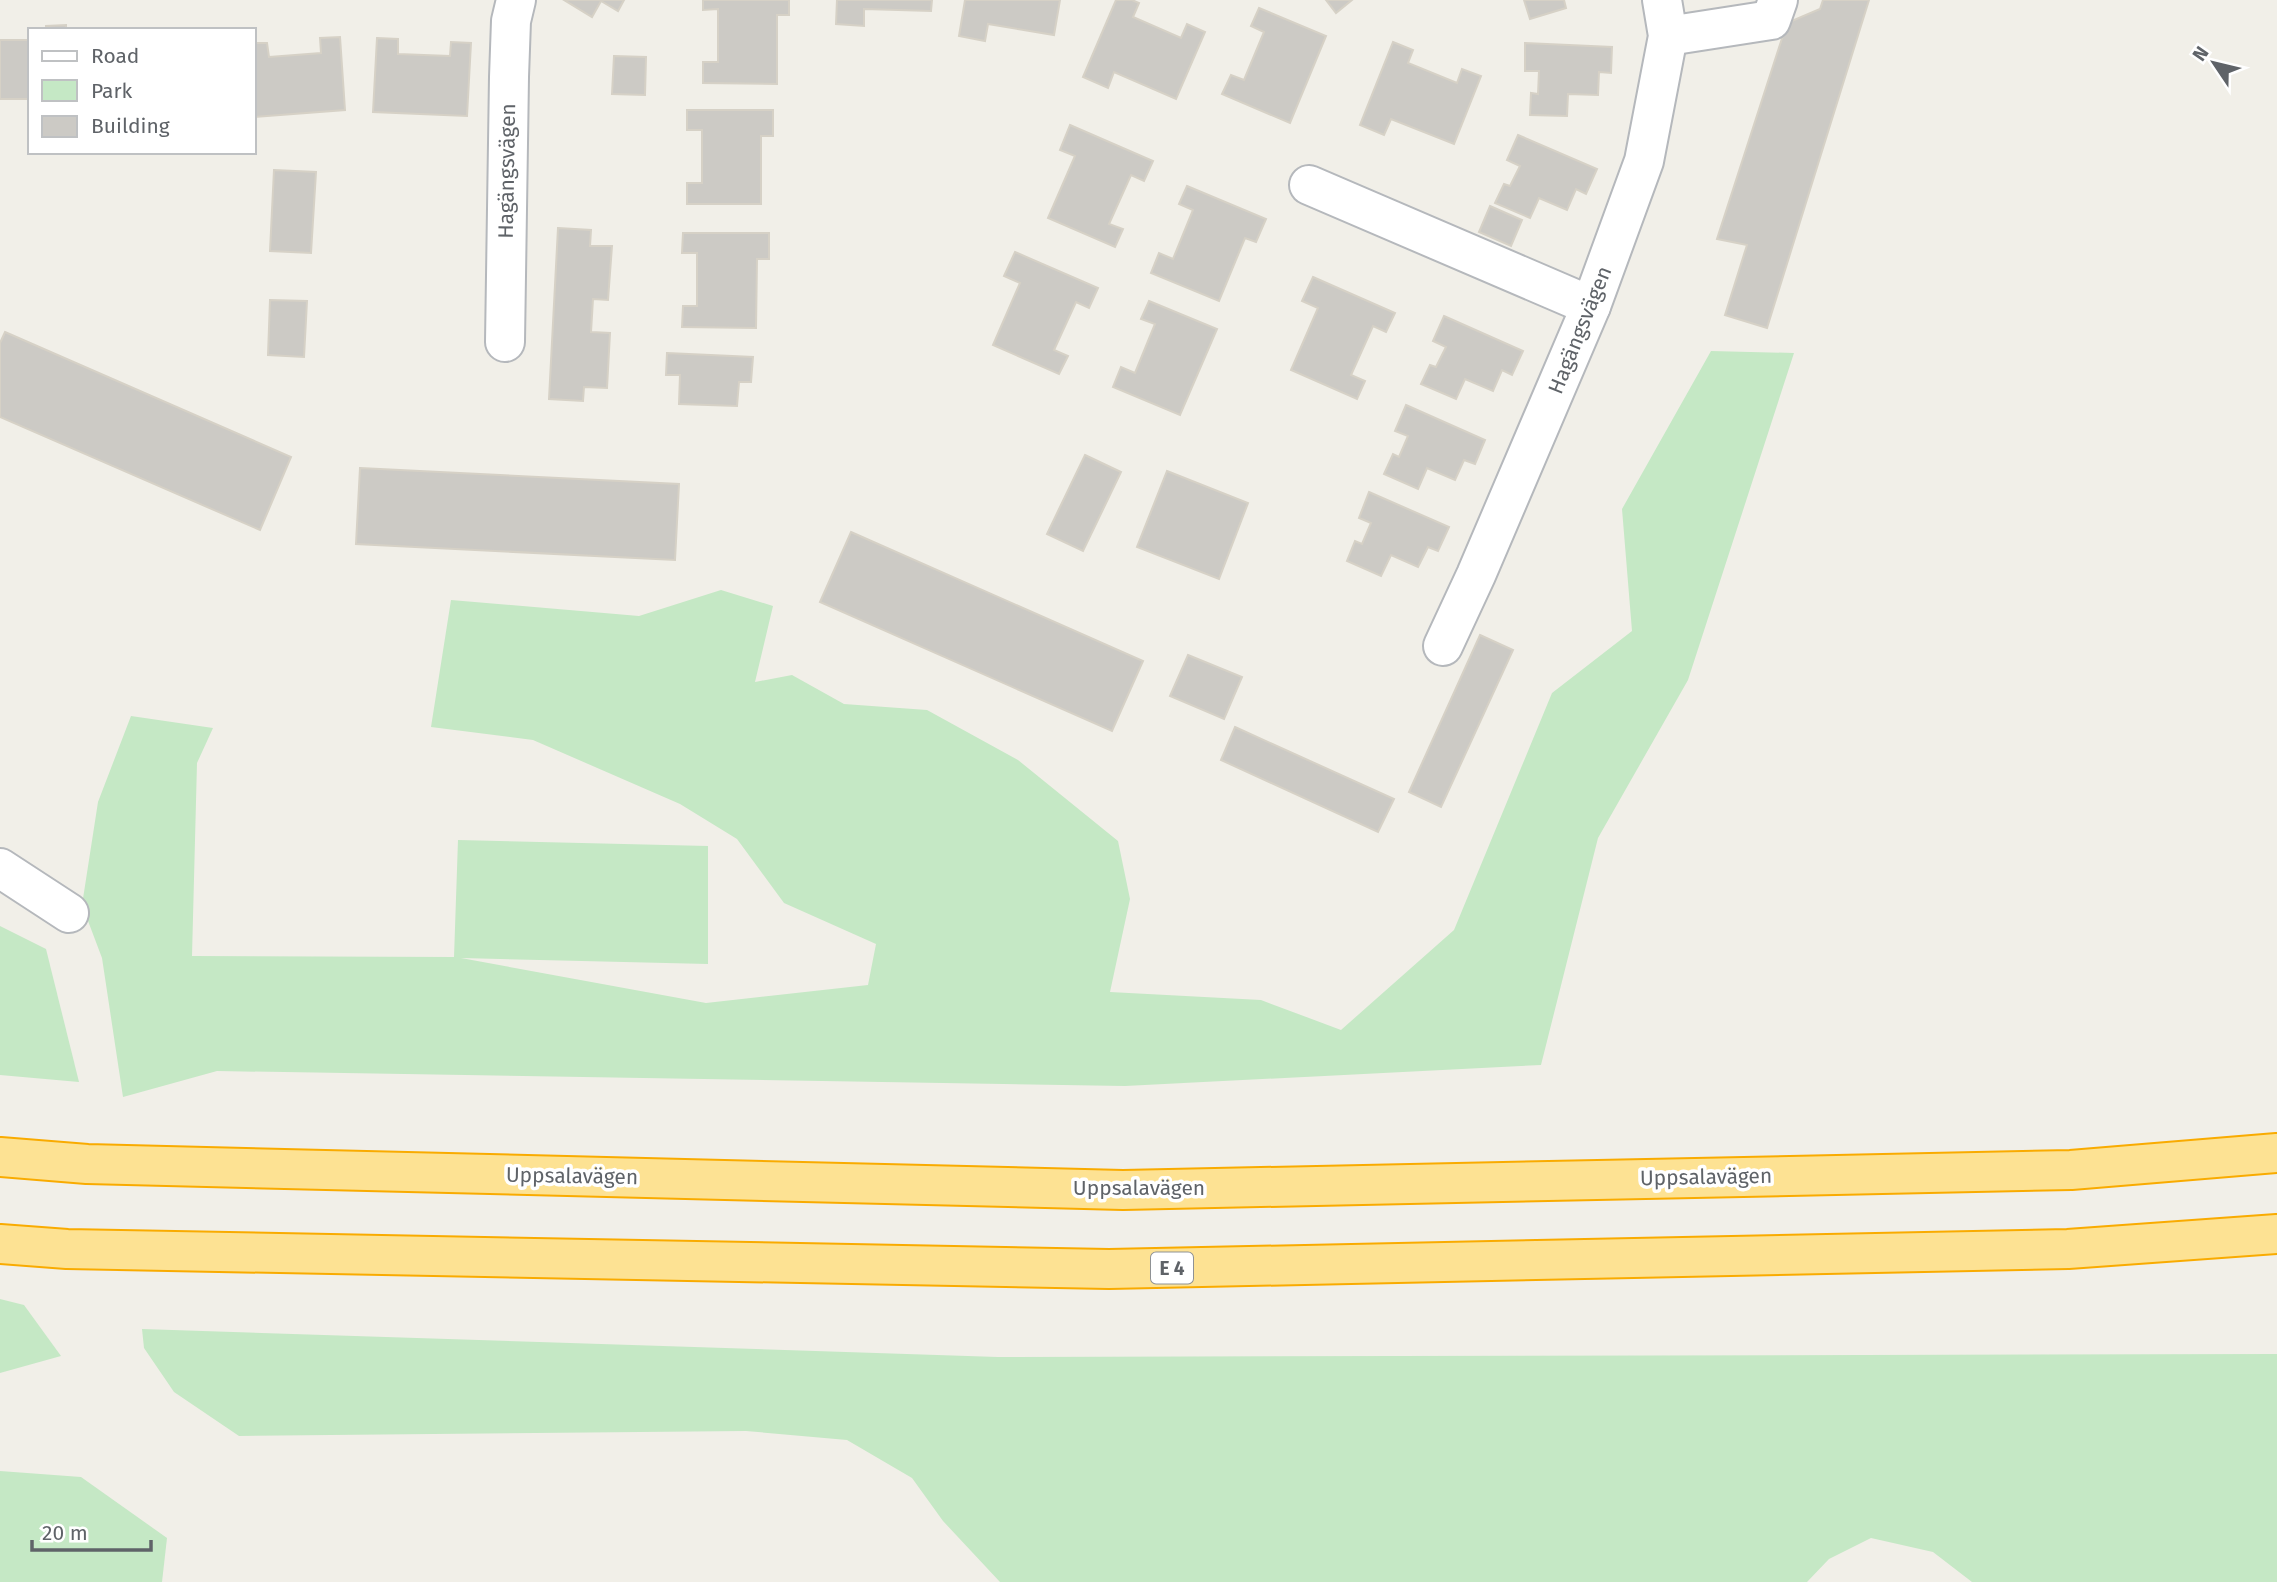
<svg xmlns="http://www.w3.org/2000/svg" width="2277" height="1582" viewBox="0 0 2277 1582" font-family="'Fira Sans',sans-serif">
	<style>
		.green { fill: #c5e8c5 }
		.building { fill: #cccac5; stroke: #d6d1c6; stroke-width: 2 }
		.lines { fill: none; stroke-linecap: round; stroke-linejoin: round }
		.minor-casing { stroke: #b5b8bc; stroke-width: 42 }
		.highway-casing { stroke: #f9ab00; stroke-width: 42 }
		.minor { stroke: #fff; stroke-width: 38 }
		.highway { stroke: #fde293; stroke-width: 38 }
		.labels { text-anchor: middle; stroke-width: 7; stroke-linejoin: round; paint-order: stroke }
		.shield { fill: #fff; stroke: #8f9295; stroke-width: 2 }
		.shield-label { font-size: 19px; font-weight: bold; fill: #5f6368 }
		.street-label { font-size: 21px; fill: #5f6368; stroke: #fff }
	</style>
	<rect width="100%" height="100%" fill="#f1efe8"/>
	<g class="green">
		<path d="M 1711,351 L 1794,353 L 1688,680 L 1598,838 L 1541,1065 L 1125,1086 L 217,1071 L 123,1097 L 102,958 L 82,905 L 98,802 L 131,716 L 213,728 L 197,763 L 192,956 L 454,957 L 458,840 L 708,846 L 708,964 L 461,958 L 706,1003 L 868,985 L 876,944 L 784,903 L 737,839 L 680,804 L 533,740 L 431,727 L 451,600 L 639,616 L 721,590 L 773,606 L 755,682 L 792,675 L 844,704 L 927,710 L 1018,760 L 1118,841 L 1130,899 L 1110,992 L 1261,1000 L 1341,1030 L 1454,930 L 1552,693 L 1632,631 L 1622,509 Z"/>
		<path d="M 0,926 L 46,949 L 79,1082 L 0,1075 Z"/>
		<path d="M 0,1299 L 24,1305 L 61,1356 L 0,1373 Z"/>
		<path d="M 142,1329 L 998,1357 L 2277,1354 L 2277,1582 L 1972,1582 L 1933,1552 L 1871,1538 L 1829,1559 L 1807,1582 L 1000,1582 L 943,1521 L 912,1478 L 847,1440 L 746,1431 L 239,1436 L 174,1392 L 144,1348 Z"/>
		<path d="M 0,1471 L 81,1477 L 167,1538 L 162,1582 L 0,1582 Z"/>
	</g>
	<g class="building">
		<path d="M 564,0 L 624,0 L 618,11 L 601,1 L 592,17 Z"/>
		<path d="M 703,0 L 789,0 L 789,15 L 777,15 L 777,84 L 703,83 L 703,62 L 718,62 L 718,9 L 703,10 Z"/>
		<path d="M 837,0 L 932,0 L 931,11 L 864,9 L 864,26 L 836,24 Z"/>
		<path d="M 965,0 L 1060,0 L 1054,35 L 988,24 L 985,41 L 959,36 Z"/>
		<path d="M 1116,0 L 1132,0 L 1139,3 L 1133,17 L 1181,38 L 1187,24 L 1205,32 L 1176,99 L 1114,72 L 1108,88 L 1083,77 Z"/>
		<path d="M 1326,0 L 1352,0 L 1336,13 Z"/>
		<path d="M 1524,0 L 1564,0 L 1566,8 L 1530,19 Z"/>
		<path d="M 1823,0 L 1869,0 L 1767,328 L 1725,315 L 1747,245 L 1717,239 L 1787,23 L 1820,9 Z"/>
		<path d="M 1259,8 L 1326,36 L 1290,123 L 1222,94 L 1231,75 L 1244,80 L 1264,32 L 1251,26 Z"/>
		<path d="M 66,25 L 66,30 L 46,30 L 46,26 Z"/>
		<path d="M 340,37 L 345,110 L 254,117 L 254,43 L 267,43 L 269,57 L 321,53 L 320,38 Z"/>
		<path d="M 377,38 L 398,39 L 398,54 L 450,56 L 451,42 L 471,43 L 467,116 L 373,112 Z"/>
		<rect x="0" y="40" width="30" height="59"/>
		<path d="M 1393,42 L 1413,50 L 1408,63 L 1457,83 L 1462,69 L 1481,76 L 1454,144 L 1391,119 L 1384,135 L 1360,125 Z"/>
		<path d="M 1525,43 L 1612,47 L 1611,73 L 1599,72 L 1598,95 L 1568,94 L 1567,116 L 1530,115 L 1531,93 L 1538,94 L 1539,71 L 1525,71 Z"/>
		<path d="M 614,56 L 646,57 L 645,95 L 612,94 Z"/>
		<path d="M 687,110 L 773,110 L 773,136 L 761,136 L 761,204 L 687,204 L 687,183 L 702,183 L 702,130 L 687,130 Z"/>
		<path d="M 1070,125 L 1153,161 L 1144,181 L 1131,175 L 1109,224 L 1123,229 L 1115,247 L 1048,218 L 1075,156 L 1060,150 Z"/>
		<path d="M 1518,135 L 1597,169 L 1586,194 L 1576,189 L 1567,210 L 1539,198 L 1530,218 L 1495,203 L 1504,184 L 1510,186 L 1520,166 L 1507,160 Z"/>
		<path d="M 274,170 L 316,172 L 311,253 L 270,251 Z"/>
		<path d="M 1187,186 L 1266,219 L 1256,242 L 1245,238 L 1219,301 L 1151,273 L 1159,253 L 1173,259 L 1193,210 L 1179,204 Z"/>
		<path d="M 1490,206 L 1522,220 L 1511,246 L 1479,232 Z"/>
		<path d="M 558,228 L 591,230 L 590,246 L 612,246 L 608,300 L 593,299 L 591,332 L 610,333 L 607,388 L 584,387 L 583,401 L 549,399 Z"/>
		<path d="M 683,233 L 769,233 L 769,259 L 757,259 L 756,328 L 682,327 L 683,306 L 697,306 L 697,253 L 682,253 Z"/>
		<path d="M 1015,252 L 1098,288 L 1089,308 L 1076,302 L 1054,350 L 1068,356 L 1059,374 L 993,345 L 1020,283 L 1004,276 Z"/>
		<path d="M 1313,277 L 1395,313 L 1386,332 L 1373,326 L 1351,375 L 1365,381 L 1357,399 L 1291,370 L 1318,308 L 1302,301 Z"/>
		<path d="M 270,300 L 307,301 L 304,357 L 268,355 Z"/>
		<path d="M 1149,301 L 1217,329 L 1180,415 L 1113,387 L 1121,367 L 1135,373 L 1155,324 L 1141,319 Z"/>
		<path d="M 1444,316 L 1523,351 L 1512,375 L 1502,370 L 1493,391 L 1465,379 L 1456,399 L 1421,384 L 1430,365 L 1436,367 L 1446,347 L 1433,341 Z"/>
		<path d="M 5,332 L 291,457 L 260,530 L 0,417 L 0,343 Z"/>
		<path d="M 667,353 L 753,357 L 751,382 L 739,382 L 737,406 L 679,404 L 680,375 L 666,375 Z"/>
		<path d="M 1406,405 L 1485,440 L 1475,464 L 1464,460 L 1455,480 L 1427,468 L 1418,489 L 1384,474 L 1393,454 L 1399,457 L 1408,436 L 1395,431 Z"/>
		<path d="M 1085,455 L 1121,472 L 1083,551 L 1047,534 Z"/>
		<path d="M 360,468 L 679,484 L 675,560 L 356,544 Z"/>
		<path d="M 1167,471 L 1248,503 L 1219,579 L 1137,547 Z"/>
		<path d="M 1369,492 L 1449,527 L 1438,551 L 1428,547 L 1418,567 L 1391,555 L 1381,576 L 1347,561 L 1355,541 L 1362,544 L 1371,523 L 1359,518 Z"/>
		<path d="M 851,532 L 1143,661 L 1112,731 L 820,602 Z"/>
		<path d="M 1480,635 L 1513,650 L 1441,807 L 1409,792 Z"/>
		<path d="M 1188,655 L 1242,677 L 1224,719 L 1170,696 Z"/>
		<path d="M 1235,727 L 1394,799 L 1378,832 L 1221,760 Z"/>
	</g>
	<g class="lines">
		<g class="minor-casing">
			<g id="minor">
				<path d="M 1668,36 L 1771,20 L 1778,0"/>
				<path d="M 1309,185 L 1591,306"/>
				<path d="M 505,342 L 509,77 L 511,21 L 516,0"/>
				<path d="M 1443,646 L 1476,575 L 1591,306 L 1644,161 L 1668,36 L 1662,0"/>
				<path d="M 0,868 L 69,913"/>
			</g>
		</g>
		<g class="highway-casing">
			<g id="highway">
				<path d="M 0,1157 L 87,1164 L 1123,1190 L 2071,1170 L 2277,1153"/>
				<path d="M 0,1244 L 67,1249 L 1109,1269 L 2068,1249 L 2277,1234"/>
			</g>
		</g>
		<use href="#minor" class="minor"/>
		<use href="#highway" class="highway"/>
	</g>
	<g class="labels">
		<rect class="shield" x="1151" y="1252.5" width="42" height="31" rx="5"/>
		<g class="shield-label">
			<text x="1172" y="1275">E 4</text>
		</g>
		<g class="street-label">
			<text transform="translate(507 171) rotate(-89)" y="7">Hagängsvägen</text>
			<text transform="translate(1580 330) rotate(-68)" y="7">Hagängsvägen</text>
			<text transform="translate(572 1176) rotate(1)" y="7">Uppsalavägen</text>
			<text transform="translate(1706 1177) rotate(-1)" y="7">Uppsalavägen</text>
			<text x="1139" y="1195">Uppsalavägen</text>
		</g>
	</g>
	<rect x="28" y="28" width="228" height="126" fill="#ffffff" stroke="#bfc1c3" stroke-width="2"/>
	<rect x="42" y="51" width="35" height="10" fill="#ffffff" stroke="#bfc1c3" stroke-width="2"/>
	<text x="91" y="63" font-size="21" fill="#5f6368">Road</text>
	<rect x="42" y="80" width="35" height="21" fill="#c5e8c5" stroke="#bfc1c3" stroke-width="2"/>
	<text x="91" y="98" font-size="21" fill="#5f6368">Park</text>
	<rect x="42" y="116" width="35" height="21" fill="#cccac5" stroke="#bfc1c3" stroke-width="2"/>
	<text x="91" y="133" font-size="21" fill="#5f6368">Building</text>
	<g transform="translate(2214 63) rotate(305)" stroke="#ffffff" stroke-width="5" paint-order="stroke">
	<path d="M0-5L12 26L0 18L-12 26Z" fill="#5f6368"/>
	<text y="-10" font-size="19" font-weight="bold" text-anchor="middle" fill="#5f6368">N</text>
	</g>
	<path d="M32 1540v10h119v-10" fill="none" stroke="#5f6368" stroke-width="3.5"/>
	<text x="42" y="1540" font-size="21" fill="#5f6368" stroke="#ffffff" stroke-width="5" paint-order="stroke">20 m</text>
</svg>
